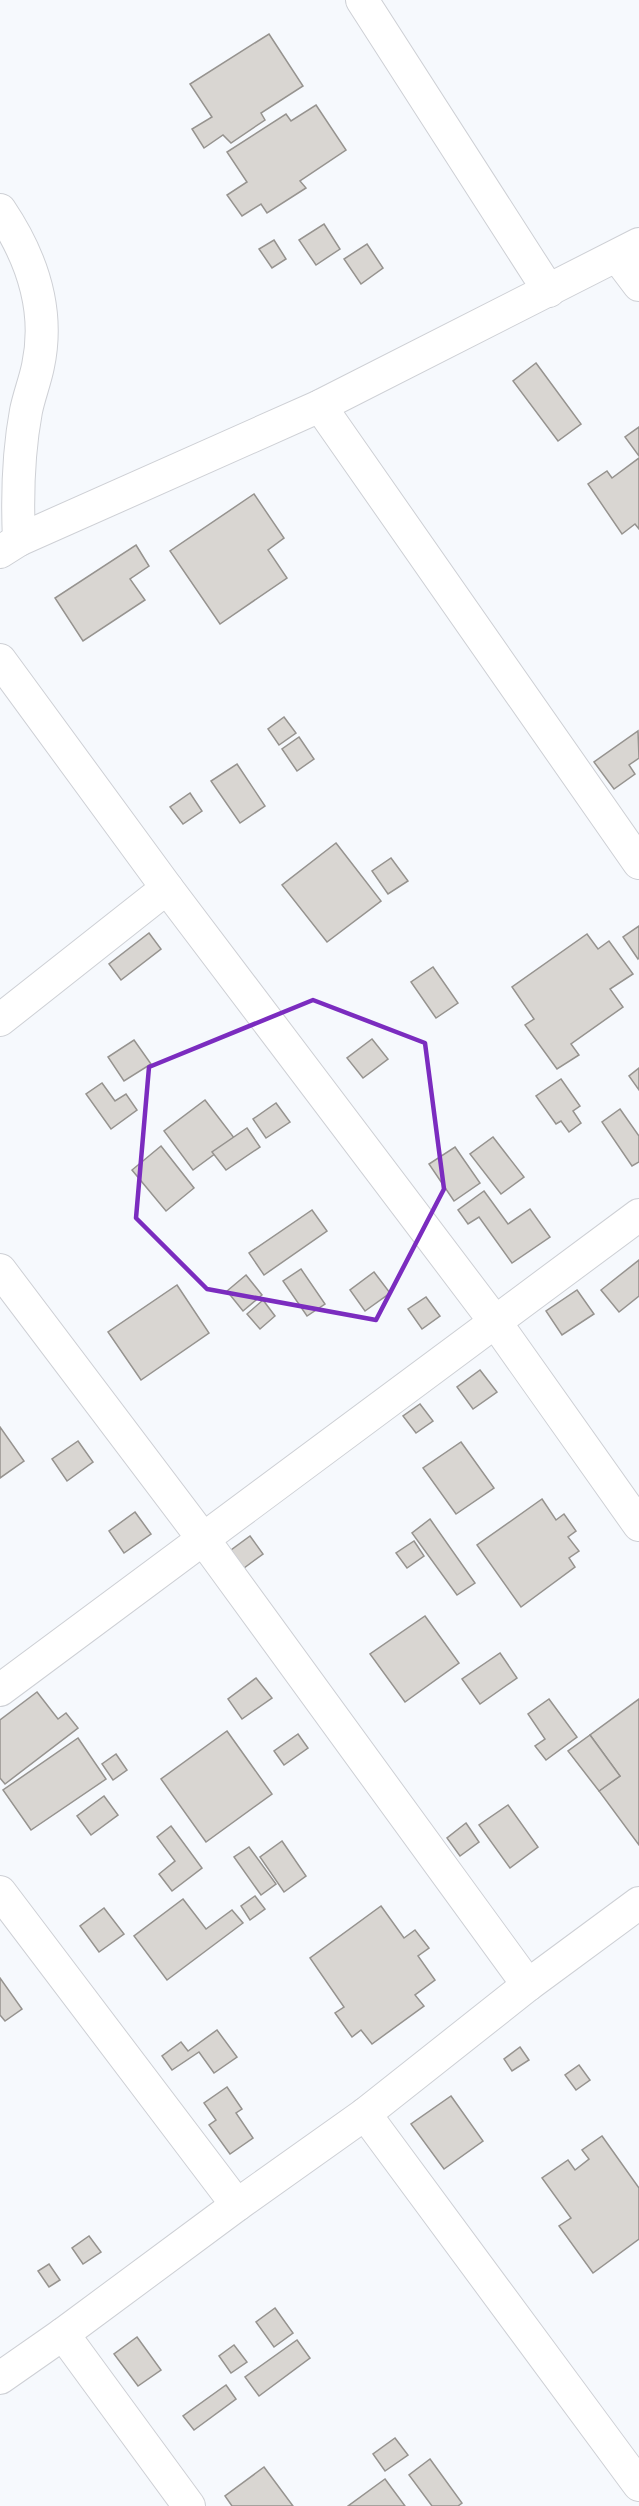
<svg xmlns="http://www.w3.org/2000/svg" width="639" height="2506" viewBox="0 0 639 2506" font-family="Commissioner,sans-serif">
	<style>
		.building { fill: #d9d6d2; stroke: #96938f; stroke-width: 1.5 }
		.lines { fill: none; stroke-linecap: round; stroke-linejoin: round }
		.street-casing { stroke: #ced0d5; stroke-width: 34 }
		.street { stroke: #fff; stroke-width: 32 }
		.marked { fill: none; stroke: #7b2cbf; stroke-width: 4.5; stroke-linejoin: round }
	</style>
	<rect width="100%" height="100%" fill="#f6f9fd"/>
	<g class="building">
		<path d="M 269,34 L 303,86 L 261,113 L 265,120 L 231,143 L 223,135 L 204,148 L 192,129 L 212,117 L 190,84 Z"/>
		<path d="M 316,105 L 346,150 L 300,181 L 306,188 L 267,213 L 261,204 L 242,216 L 227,195 L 247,182 L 227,152 L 286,114 L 291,121 Z"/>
		<path d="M 324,224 L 340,249 L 316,265 L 299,240 Z"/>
		<path d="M 274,240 L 286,259 L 272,268 L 259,249 Z"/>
		<path d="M 367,244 L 383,268 L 361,284 L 344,259 Z"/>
		<path d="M 536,363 L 581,424 L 558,441 L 513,381 Z"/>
		<path d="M 639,427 L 639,456 L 625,437 Z"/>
		<path d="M 639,458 L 639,529 L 635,524 L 622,534 L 588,484 L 607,471 L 612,478 Z"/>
		<path d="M 254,494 L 284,538 L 268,550 L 287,578 L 220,624 L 170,551 Z"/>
		<path d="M 136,545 L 149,566 L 130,579 L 145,600 L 83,641 L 55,598 Z"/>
		<path d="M 284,717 L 296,733 L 279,745 L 268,729 Z"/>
		<path d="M 638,731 L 639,758 L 629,765 L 635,774 L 614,789 L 594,762 Z"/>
		<path d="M 299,737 L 314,759 L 297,771 L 282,749 Z"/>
		<path d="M 237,764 L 265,806 L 240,823 L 211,781 Z"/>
		<path d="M 190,793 L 202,811 L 183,824 L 170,807 Z"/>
		<path d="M 336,843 L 381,901 L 327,942 L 282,885 Z"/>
		<path d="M 391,858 L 408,881 L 388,894 L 372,871 Z"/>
		<path d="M 639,926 L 639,958 L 638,959 L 623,937 Z"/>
		<path d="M 149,933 L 161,949 L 121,980 L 109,964 Z"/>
		<path d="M 587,934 L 598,949 L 609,941 L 633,974 L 610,989 L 623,1007 L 571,1044 L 579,1055 L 557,1069 L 525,1025 L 534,1019 L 512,987 Z"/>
		<path d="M 433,967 L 458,1003 L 436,1018 L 411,982 Z"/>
		<path d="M 372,1039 L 388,1059 L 363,1078 L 347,1058 Z"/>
		<path d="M 134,1040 L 151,1064 L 124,1081 L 108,1057 Z"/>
		<path d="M 639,1068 L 639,1090 L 629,1076 Z"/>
		<path d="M 561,1079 L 580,1106 L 573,1111 L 581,1123 L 569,1132 L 561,1121 L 556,1124 L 536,1096 Z"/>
		<path d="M 102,1083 L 115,1101 L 126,1094 L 137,1110 L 111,1129 L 86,1094 Z"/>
		<path d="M 205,1100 L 235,1139 L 193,1170 L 164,1131 Z"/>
		<path d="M 276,1103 L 290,1122 L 266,1138 L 253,1119 Z"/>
		<path d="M 620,1109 L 639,1136 L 639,1162 L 632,1166 L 602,1122 Z"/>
		<path d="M 247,1128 L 260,1147 L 226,1170 L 212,1152 Z"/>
		<path d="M 493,1137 L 524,1177 L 501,1194 L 470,1154 Z"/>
		<path d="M 161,1146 L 194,1188 L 166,1211 L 132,1170 Z"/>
		<path d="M 455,1147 L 480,1183 L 454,1201 L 429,1164 Z"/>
		<path d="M 484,1191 L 508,1224 L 530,1209 L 550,1237 L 512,1263 L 479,1217 L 468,1224 L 458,1210 Z"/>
		<path d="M 312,1210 L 327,1231 L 264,1275 L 249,1253 Z"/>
		<path d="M 639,1260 L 639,1296 L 619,1312 L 601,1290 Z"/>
		<path d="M 301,1269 L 325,1304 L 307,1316 L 283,1281 Z"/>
		<path d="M 374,1272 L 390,1293 L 365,1311 L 350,1290 Z"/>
		<path d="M 246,1275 L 262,1295 L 243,1311 L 227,1291 Z"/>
		<path d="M 177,1285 L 209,1333 L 141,1380 L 108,1332 Z"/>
		<path d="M 577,1290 L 594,1314 L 562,1335 L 546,1311 Z"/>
		<path d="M 426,1297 L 440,1316 L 422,1329 L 408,1309 Z"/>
		<path d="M 263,1300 L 275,1316 L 260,1329 L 247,1314 Z"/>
		<path d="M 480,1370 L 497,1392 L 473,1409 L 457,1387 Z"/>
		<path d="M 420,1404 L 433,1421 L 416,1433 L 403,1416 Z"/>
		<path d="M 0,1427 L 24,1461 L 0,1478 Z"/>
		<path d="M 78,1441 L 93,1462 L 67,1481 L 52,1459 Z"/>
		<path d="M 461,1442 L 494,1488 L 456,1514 L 423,1468 Z"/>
		<path d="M 542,1499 L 556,1520 L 564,1514 L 576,1531 L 568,1537 L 579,1551 L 569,1558 L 575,1567 L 521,1607 L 477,1545 Z"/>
		<path d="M 135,1512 L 151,1534 L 124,1553 L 109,1531 Z"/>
		<path d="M 430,1519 L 475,1583 L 457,1595 L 412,1533 Z"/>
		<path d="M 250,1536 L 263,1554 L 240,1571 L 227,1553 Z"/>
		<path d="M 414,1541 L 424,1556 L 407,1568 L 396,1553 Z"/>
		<path d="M 425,1616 L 459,1663 L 405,1702 L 370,1654 Z"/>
		<path d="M 500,1653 L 517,1678 L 480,1704 L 462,1679 Z"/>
		<path d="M 256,1678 L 272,1698 L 242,1719 L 228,1699 Z"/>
		<path d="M 37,1692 L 58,1719 L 66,1713 L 78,1728 L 5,1784 L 0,1778 L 0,1720 Z"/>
		<path d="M 549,1699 L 577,1737 L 546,1760 L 535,1746 L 545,1739 L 528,1714 Z"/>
		<path d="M 639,1699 L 639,1845 L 599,1791 L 620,1776 L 590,1735 Z"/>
		<path d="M 227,1731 L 272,1794 L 206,1842 L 161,1779 Z"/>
		<path d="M 298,1734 L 308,1748 L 284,1765 L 274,1751 Z"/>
		<path d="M 590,1735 L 620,1776 L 599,1791 L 568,1751 Z"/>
		<path d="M 78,1738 L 106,1779 L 31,1830 L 3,1790 Z"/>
		<path d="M 116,1754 L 127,1770 L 113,1780 L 102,1764 Z"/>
		<path d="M 104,1796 L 118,1815 L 91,1835 L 77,1816 Z"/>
		<path d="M 508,1805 L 538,1847 L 510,1868 L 479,1825 Z"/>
		<path d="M 466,1823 L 479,1842 L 460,1856 L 447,1838 Z"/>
		<path d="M 171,1826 L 202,1868 L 172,1891 L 159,1874 L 175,1861 L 157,1837 Z"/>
		<path d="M 282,1841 L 306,1876 L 284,1892 L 260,1857 Z"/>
		<path d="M 249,1847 L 276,1884 L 261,1895 L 234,1857 Z"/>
		<path d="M 255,1896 L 265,1909 L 250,1920 L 241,1906 Z"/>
		<path d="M 183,1899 L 206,1929 L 232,1910 L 243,1923 L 167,1980 L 134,1936 Z"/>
		<path d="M 381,1906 L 404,1938 L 415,1930 L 429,1948 L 418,1956 L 435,1980 L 415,1995 L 424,2006 L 372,2044 L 361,2030 L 352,2037 L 335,2013 L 344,2007 L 310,1958 Z"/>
		<path d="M 104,1908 L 124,1934 L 99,1952 L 80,1926 Z"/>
		<path d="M 0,1978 L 22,2009 L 5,2021 L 0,2015 Z"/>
		<path d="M 217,2030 L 237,2057 L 214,2073 L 199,2052 L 172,2070 L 162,2056 L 181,2042 L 188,2051 Z"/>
		<path d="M 520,2047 L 529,2060 L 512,2071 L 504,2059 Z"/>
		<path d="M 579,2065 L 590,2080 L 576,2090 L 565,2075 Z"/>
		<path d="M 227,2087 L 242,2109 L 236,2113 L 253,2138 L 230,2154 L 209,2125 L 216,2120 L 204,2103 Z"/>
		<path d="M 451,2096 L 483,2141 L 444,2169 L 411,2124 Z"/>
		<path d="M 602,2136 L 639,2188 L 639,2239 L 593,2273 L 559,2226 L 571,2218 L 542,2178 L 568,2160 L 575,2170 L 589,2159 L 582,2150 Z"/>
		<path d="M 89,2236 L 101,2252 L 83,2264 L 72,2248 Z"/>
		<path d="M 49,2264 L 60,2280 L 49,2287 L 38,2271 Z"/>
		<path d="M 275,2308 L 293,2333 L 274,2347 L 256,2322 Z"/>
		<path d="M 137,2337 L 161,2370 L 138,2386 L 114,2354 Z"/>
		<path d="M 297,2340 L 310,2358 L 259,2396 L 245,2377 Z"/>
		<path d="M 234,2345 L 247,2362 L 231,2373 L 219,2356 Z"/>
		<path d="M 226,2385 L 236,2399 L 194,2430 L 183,2416 Z"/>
		<path d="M 395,2438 L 408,2455 L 385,2471 L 373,2454 Z"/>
		<path d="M 430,2459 L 462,2503 L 458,2506 L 432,2506 L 409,2475 Z"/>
		<path d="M 264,2467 L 293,2506 L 232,2506 L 225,2496 Z"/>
		<path d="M 385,2479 L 405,2506 L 348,2506 Z"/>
	</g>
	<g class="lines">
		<g class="street-casing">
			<g id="street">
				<path d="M 362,0 L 549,291"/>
				<path d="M 0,210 C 31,256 50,310 38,366 C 35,381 29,396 26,411 C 18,454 17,496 19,540"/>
				<path d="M 617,256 L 639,285"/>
				<path d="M 320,406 L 639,863"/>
				<path d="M 0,552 L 19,540 L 320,406 L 639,244"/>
				<path d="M 0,660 L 167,888 L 496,1323 L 639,1525"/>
				<path d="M 0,1020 L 167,888"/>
				<path d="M 0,1270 L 204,1540 L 528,1985"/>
				<path d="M 0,1690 L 639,1215"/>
				<path d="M 0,1892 L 237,2205"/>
				<path d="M 365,2114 L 639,2485"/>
				<path d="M 63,2334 L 189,2506"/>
				<path d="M 0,2378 L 63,2334 L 237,2205 L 365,2114 L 528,1985 L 639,1903"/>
			</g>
		</g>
		<use href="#street" class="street"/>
	</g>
	<path class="marked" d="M 313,1000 L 425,1043 L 444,1189 L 376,1320 L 207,1289 L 136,1218 L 149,1067 Z"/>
</svg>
